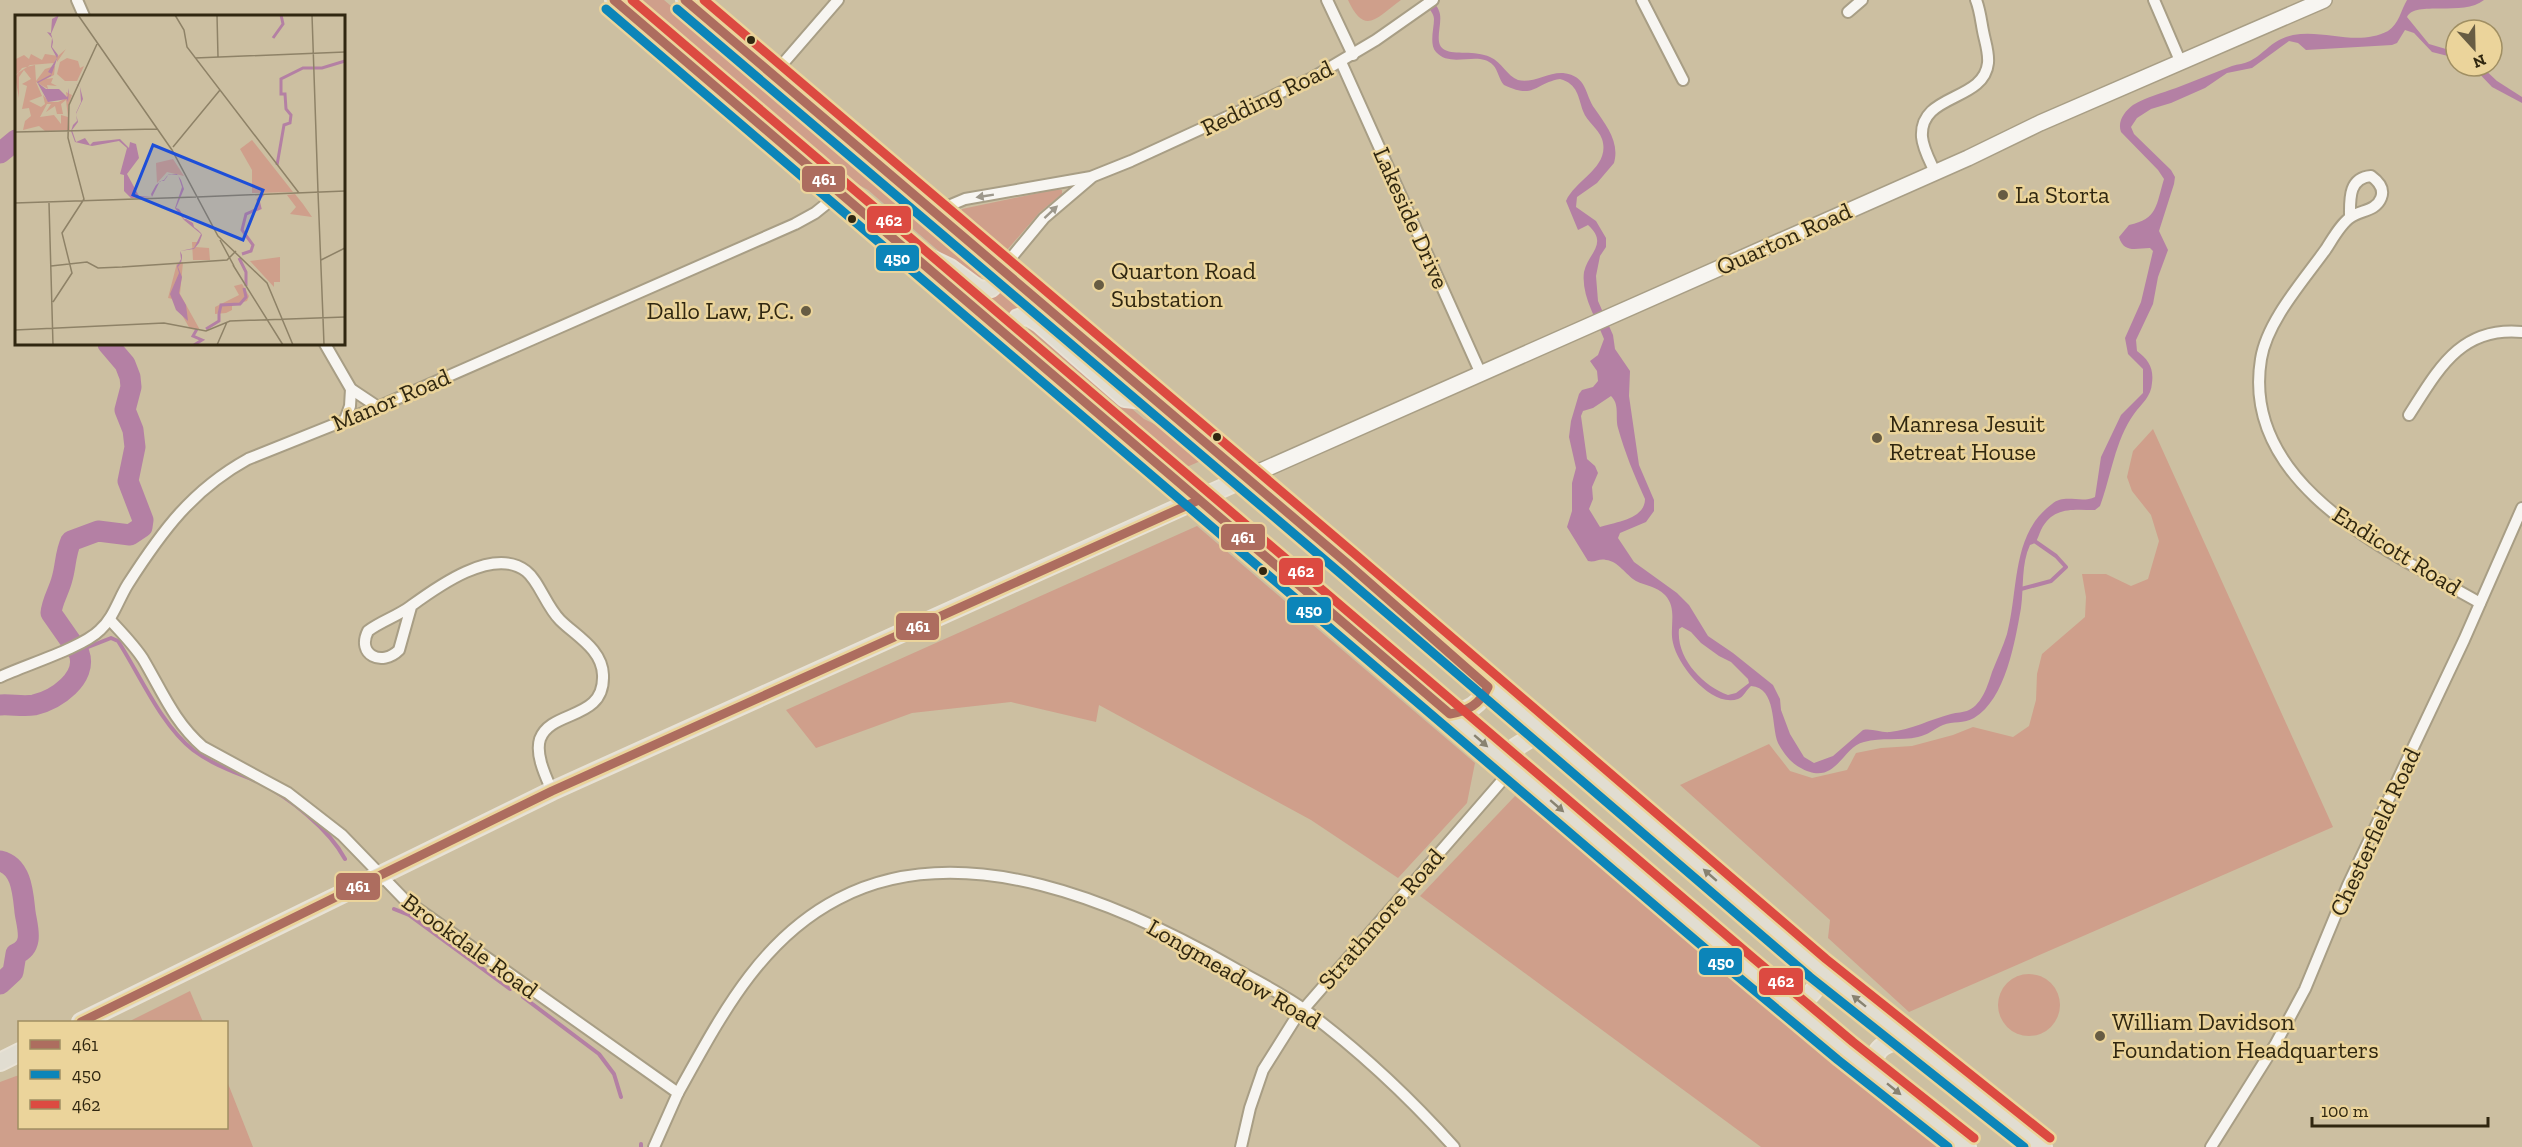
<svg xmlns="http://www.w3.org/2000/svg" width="2522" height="1147" viewBox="0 0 2522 1147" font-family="'Zilla Slab',serif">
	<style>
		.green { fill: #cf9f8b }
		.water { fill: #b480a4; fill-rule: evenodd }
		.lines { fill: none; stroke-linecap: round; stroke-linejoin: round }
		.stream { stroke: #b480a4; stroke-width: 4 }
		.river { stroke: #b480a4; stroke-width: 21 }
		.street-casing { stroke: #a89e85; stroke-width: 14 }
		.secondary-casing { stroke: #a89e85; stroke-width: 18 }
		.primary-casing { stroke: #e8e2d5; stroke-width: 20 }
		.street { stroke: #f7f5f1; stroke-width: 10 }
		.secondary { stroke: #f7f5f1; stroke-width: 15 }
		.primary { stroke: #e1ddd1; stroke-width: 16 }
		.bus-1-casing { stroke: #ebd49b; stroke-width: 14 }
		.bus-2-casing { stroke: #ebd49b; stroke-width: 14 }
		.bus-3-casing { stroke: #ebd49b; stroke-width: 14 }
		.bus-1 { stroke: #ad6d5f; stroke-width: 9 }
		.bus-2 { stroke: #0c85b9; stroke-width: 9 }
		.bus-3 { stroke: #dc4a41; stroke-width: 9 }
		.oneway { fill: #9d988c }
		.oneway2 { fill: #888270 }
		.bus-dot { fill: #302710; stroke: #ebd49b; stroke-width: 2 }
		.poi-dot { fill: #675c43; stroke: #ebd49b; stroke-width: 2 }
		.labels { text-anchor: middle; stroke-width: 5; stroke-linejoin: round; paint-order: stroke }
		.street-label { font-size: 24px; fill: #302710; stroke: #ebd49b }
		.poi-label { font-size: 24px; fill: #302710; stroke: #ebd49b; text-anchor: start }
		.inset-river { fill: none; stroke: #b480a4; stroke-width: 3 }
		.inset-road { fill: none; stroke: #8e8267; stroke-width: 1.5 }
		.view { fill: #1d4ed8; fill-opacity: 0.15; stroke: #1d4ed8; stroke-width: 3 }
		.inset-edge { fill: none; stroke: #302710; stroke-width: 3 }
		.line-badge { stroke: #ebd49b; stroke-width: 2 }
		.badge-label { font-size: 16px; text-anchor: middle; font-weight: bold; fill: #fff }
	</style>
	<rect width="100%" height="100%" fill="#ccbfa1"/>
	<g class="green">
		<path d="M 632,0 L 664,0 L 974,263 L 982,271 L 981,277 L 975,279 L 963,272 L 868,190 L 833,171 Z"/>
		<path d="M 1348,0 L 1401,0 C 1377,17 1365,37 1348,0 Z"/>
		<path d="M 1058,189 L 1062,190 L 1062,194 L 1040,212 L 1007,250 L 998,251 L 958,215 L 962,209 Z"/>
		<path d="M 999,286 L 1025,309 L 1009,321 L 984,299 L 995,295 Z"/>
		<path d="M 1030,327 L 1040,331 L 1144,419 L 1171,432 L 1203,460 L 1182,469 L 1030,339 L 1027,331 Z"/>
		<path d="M 2153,429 L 2333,827 L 1909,1012 L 1828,938 L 1830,920 L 1680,785 L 1769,744 L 1790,771 L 1812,778 L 1847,770 L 1856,753 L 1881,748 L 1912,746 L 1953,735 L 1973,727 L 2013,737 L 2029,726 L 2036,700 L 2037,674 L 2042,654 L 2085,617 L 2086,597 L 2082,574 L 2106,574 L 2131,586 L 2148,579 L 2159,541 L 2151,515 L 2132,491 L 2127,477 L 2133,451 Z"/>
		<path d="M 1197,526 L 1475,763 L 1467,803 L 1398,878 L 1311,820 L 1099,705 L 1096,722 L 1011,702 L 912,713 L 816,748 L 786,710 Z"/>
		<path d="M 1515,796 L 1943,1147 L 1761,1147 L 1420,896 Z"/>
		<circle cx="2029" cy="1005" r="31"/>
		<path d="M 190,991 L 203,1022 L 128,1022 Z"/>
		<path d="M 19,1075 L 20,1128 L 226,1128 L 227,1081 L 253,1147 L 0,1147 L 0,1082 Z"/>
	</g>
	<g class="water">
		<path d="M 1422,0 L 1431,0 C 1434,3 1438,7 1439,11 C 1444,22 1432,44 1445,50 C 1454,55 1475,50 1490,57 C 1502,62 1507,76 1518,80 C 1532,84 1548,72 1563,73 C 1588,76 1584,94 1595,109 C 1606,125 1620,142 1614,163 L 1597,183 L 1577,197 L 1576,207 L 1596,221 L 1606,238 L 1606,247 L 1600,256 L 1596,276 L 1598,301 L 1613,335 L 1615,349 L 1630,371 L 1629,396 L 1639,465 L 1654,500 L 1654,511 L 1646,522 L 1620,533 L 1618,538 L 1634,562 L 1677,593 L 1689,605 L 1708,636 L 1733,653 L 1773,685 L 1780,699 L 1781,710 L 1790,734 L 1804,757 L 1814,763 L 1833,756 L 1863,730 C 1872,728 1881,733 1890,732 C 1911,730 1931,719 1951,714 C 1957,712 1963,713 1969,710 C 1982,704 1988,685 1992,672 C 1997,659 2003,647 2007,634 C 2019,589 2011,534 2052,504 C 2065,493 2081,504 2095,497 L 2101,457 L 2121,415 L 2143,393 L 2143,369 L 2128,354 L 2125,338 L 2141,302 L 2153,251 L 2150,248 C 2137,248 2124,254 2119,237 L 2129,225 C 2158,219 2156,205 2164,179 L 2158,170 L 2121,132 C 2117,121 2125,111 2133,105 C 2146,97 2162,93 2176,88 C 2195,81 2213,73 2232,66 C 2238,64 2244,64 2250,61 C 2266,53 2271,40 2293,35 C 2325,29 2357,47 2388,31 C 2399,24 2401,10 2407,0 L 2484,0 C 2463,17 2415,0 2407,17 L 2429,44 L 2456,52 L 2456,58 L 2432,52 L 2414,33 L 2405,30 L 2397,43 L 2392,45 L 2306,50 L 2298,43 L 2289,41 L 2252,68 L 2227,73 L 2205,88 L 2171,103 L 2151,109 L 2137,118 L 2131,127 L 2134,134 L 2171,170 L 2175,177 L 2174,184 L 2159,231 L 2168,250 L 2158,277 L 2153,304 L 2136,340 L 2137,351 C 2148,359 2154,368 2152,383 C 2151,397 2142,403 2134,414 C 2115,440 2111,477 2100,506 L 2095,510 C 2073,510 2053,506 2041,530 C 2039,534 2038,539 2035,543 L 2030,545 C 2021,564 2024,587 2021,608 C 2015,641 2006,699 1974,718 C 1964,724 1953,721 1943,725 C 1934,729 1928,735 1918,737 C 1901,741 1881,737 1864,742 C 1841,747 1836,789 1799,767 C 1791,763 1782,751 1778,743 C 1771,726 1777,688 1751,686 C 1746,690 1744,697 1738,699 C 1712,708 1678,666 1673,643 C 1669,627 1678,609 1665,595 C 1656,586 1646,586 1636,581 C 1626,575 1618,561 1606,560 C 1599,558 1595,563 1588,561 L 1567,527 L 1572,511 L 1572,483 L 1576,468 L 1569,437 L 1571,421 L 1579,394 L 1582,390 L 1593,387 L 1598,381 L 1597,371 L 1590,361 L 1598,355 L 1604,339 C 1596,318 1581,295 1584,272 C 1588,253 1609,244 1588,225 L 1578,230 L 1566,201 C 1576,179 1611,167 1602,139 C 1598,128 1587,122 1583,111 C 1578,97 1578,84 1560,79 C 1535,83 1535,100 1504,85 C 1499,80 1498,70 1493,65 C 1479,50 1451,69 1436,52 C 1429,44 1434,29 1434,19 C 1434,12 1426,6 1422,0 ZM 1611,396 C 1620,405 1615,416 1618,428 C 1625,453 1634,475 1645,499 C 1645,519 1616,522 1600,527 L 1589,509 L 1593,499 L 1592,487 L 1598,473 L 1595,466 L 1587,459 L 1581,416 L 1583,411 L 1593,408 ZM 1682,627 L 1691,632 L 1701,643 L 1719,656 L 1731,662 L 1748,679 L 1749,683 L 1736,693 L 1728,695 C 1703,686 1676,658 1679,629 Z"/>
		<path d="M 2472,66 L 2482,67 L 2497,81 L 2522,97 L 2522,103 L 2492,87 Z"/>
	</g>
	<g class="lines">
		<g class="stream">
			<path d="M 2021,589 L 2051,581 L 2066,567 L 2056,556 L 2033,540"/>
			<path d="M 78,651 L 111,638 L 118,641 C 140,675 161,725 193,750 C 213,765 235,772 258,782 C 289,797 329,829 345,859"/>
			<path d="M 394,909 L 409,915 L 510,989"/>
			<path d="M 523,997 L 599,1054 L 614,1074 L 621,1097"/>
			<path d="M 641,1144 L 641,1147"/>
		</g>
		<g class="river">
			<path d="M 0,153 L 16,140"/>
			<path d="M 0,705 C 11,704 23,707 34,705 C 56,700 88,678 79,653 L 51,613 C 52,601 59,591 62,579 C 66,566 65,554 71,541 L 98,531 L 130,535 L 142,527 L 143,520 L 128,481 L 135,447 L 133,430 L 125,410 L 131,387 L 130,377 L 125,364 L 108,344"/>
			<path d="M 0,861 C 22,866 23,894 25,912 C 27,927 35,946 16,954 L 13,972 L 0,984"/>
		</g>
		<g class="street-casing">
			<g id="street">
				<path d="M 77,0 L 84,16"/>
				<path d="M 1327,0 L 1353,55"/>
				<path d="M 1642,0 L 1683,80"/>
				<path d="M 2154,0 L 2181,63"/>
				<path d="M 1848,12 L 1862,0"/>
				<path d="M 1341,62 L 1481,374"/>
				<path d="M 773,75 L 838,0"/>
				<path d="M 1935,172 C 1930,161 1923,149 1922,137 C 1919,93 1984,102 1988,63 C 1989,52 1985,42 1983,31 C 1981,21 1980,10 1976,0"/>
				<path d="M 934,212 L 965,199 L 1091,177 L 1131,161 L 1312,78 L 1376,40 L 1433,0"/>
				<path d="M 2350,217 C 2350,200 2348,178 2371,176 C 2378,181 2385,188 2381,198 C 2376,211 2361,210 2351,217 C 2341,223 2332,240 2326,249 C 2304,280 2267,321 2261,359 C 2240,486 2391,552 2480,603"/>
				<path d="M 1001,270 L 1044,218 L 1091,178"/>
				<path d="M 325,344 L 351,389 L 378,407"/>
				<path d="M 2409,415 C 2438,370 2460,326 2522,332"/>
				<path d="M 345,420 L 350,406 L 351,389"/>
				<path d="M 411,607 L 399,650 C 382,667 356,655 368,631 C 381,621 398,616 411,606 C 437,587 493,546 526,571 C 539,581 546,606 560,620 C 576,636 602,649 603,675 C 605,721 551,709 540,739 C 535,755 546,777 552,791"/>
				<path d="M 110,620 C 122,633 134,645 143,659 C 162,691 174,722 203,747 L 288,793 L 342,835 L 404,899 L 678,1093 L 654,1147"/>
				<path d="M 0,677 C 25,665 82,648 100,630 C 114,617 118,600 128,584 C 162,531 192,490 248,459 L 378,407 L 795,224 L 815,213 L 840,193"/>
				<path d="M 678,1093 C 720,1018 759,940 838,899 C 963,833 1124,905 1234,968 C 1258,982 1283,994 1305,1010 C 1359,1050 1409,1097 1454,1147"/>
				<path d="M 1241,1147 L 1250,1108 L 1263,1070 L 1295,1019 L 1513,768"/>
				<path d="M 2211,1147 L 2275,1045 L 2305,989 L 2348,885 L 2464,640 L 2522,508"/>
			</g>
		</g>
		<g class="secondary-casing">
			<path id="secondary" d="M 1245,478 L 1968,158 L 2040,123 L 2324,0"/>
		</g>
		<g class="primary-casing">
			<g id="primary">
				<path d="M 614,0 L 1744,966 L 1845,1051 L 1967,1147"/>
				<path d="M 685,0 L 1348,564 L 1818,968 L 2043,1147"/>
				<path d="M 925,256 L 950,268 L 977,288 L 983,290 L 991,288 L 996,283 L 1001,270"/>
				<path d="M 1008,335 L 1018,318 L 1028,316 L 1039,323 L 1125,398 L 1154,401"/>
				<path d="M 1450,714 C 1469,711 1480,705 1488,687"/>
				<path d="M 1513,768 L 1516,747 L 1532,737 L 1547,737"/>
				<path d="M 1783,999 L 1810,995 L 1819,984 L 1818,968"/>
				<path d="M 81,1022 L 552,791 L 1245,478"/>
				<path d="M 0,1062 L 20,1052"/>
				<path d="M 1873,1073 C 1874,1047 1880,1046 1904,1038"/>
			</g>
		</g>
		<use href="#street" class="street"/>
		<use href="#secondary" class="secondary"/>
		<use href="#primary" class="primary"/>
		<g class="bus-1-casing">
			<g id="bus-1">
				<path d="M 614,0 L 1450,714 C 1468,711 1480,704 1488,687 L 1348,564 L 685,0"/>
				<path d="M 81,1022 L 552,791 L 1199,500"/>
			</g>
		</g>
		<g class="bus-2-casing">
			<g id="bus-2">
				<path d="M 606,9 L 1736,975 L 1838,1060 L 1948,1147"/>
				<path d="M 677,9 L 1340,573 L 1810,977 L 2024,1147"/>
			</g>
		</g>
		<g class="bus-3-casing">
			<g id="bus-3">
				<path d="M 632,0 L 1752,957 L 1853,1042 L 1974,1138"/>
				<path d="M 704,0 L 1356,555 L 1826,959 L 2050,1138"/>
			</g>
		</g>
		<use href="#bus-1" class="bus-1"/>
		<use href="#bus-2" class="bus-2"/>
		<use href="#bus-3" class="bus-3"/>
	</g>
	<defs><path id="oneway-solid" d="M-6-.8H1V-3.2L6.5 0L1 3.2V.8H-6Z" transform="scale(1.5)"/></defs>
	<g class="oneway">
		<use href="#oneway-solid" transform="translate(985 196) rotate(171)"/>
		<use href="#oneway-solid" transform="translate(1051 212) rotate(-43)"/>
	</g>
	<g class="oneway2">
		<use href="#oneway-solid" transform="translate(1481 741) rotate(41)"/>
		<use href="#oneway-solid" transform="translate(1557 806) rotate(41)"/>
		<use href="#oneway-solid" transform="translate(1710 875) rotate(-139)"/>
		<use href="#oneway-solid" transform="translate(1859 1001) rotate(-141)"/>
		<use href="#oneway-solid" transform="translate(1894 1089) rotate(39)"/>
	</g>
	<g class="bus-dot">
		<circle cx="751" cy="40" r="5"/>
		<circle cx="852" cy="219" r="5"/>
		<circle cx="1217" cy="437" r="5"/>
		<circle cx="1263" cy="571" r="5"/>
	</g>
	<g class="poi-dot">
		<circle cx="2003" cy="195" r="6"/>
		<circle cx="1099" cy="285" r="6"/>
		<circle cx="806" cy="311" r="6"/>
		<circle cx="1877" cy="438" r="6"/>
		<circle cx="2100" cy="1036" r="6"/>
	</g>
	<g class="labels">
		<g class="street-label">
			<text transform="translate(1267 98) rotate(-26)" y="8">Redding Road</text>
			<text transform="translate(1411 218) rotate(66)" y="8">Lakeside Drive</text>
			<text transform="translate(1784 239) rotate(-24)" y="8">Quarton Road</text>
			<text transform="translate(391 400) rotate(-23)" y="8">Manor Road</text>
			<text transform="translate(2397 551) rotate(32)" y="8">Endicott Road</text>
			<text transform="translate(2375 832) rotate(-65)" y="8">Chesterfield Road</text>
			<text transform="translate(1381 919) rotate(-49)" y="8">Strathmore Road</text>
			<text transform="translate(470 946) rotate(36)" y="8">Brookdale Road</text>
			<text transform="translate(1234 974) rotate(30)" y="8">Longmeadow Road</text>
		</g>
		<g class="poi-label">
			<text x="2015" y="203">La Storta</text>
			<text x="1111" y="279">Quarton Road<tspan x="1111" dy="28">Substation</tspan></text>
			<text x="794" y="319" text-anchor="end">Dallo Law, P.C.</text>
			<text x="1889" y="432">Manresa Jesuit<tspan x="1889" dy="28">Retreat House</tspan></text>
			<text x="2112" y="1030">William Davidson<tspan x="2112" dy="28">Foundation Headquarters</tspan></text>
		</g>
	</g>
	<g transform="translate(15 15)">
		<rect width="330" height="330" fill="#ccbfa1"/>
		<path d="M 51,34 L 42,47 L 42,43 L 39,48 L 15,50 L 0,60 L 1,44 L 9,40 L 14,44 L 16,39 L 27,45 L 30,39 L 43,41 ZM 52,43 L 63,46 L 65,53 L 69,51 L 62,66 L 50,66 L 42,59 L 45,47 ZM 20,50 L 21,66 L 30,54 L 40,51 L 39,60 L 31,64 L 38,63 L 36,68 L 42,71 L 32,70 L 33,74 L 21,67 L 27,81 L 14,86 L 26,92 L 30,89 L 28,80 L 34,87 L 43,87 L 52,83 L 51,77 L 57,80 L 53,92 L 55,115 L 30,116 L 24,111 L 8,115 L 10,106 L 16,101 L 14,93 L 7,94 L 12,71 L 7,69 L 16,64 L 9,55 L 4,62 L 4,83 L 0,62 L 7,53 ZM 51,85 L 53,102 L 46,100 L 46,109 L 39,100 L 25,102 L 32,89 L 36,89 L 31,97 L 40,91 L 42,99 L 48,99 L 46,89 ZM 237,125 L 278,177 L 237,178 L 237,155 L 225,134 ZM 158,144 L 169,161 L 152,157 L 142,168 L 141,148 ZM 280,179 L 288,189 L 297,202 L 275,199 L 281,192 L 272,180 ZM 177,227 L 183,227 L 180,232 L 194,233 L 195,245 L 178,245 ZM 265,242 L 265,267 L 259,267 L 259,272 L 235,246 ZM 168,247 L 165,279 L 185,315 L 175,314 L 158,284 L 153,283 L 162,248 ZM 227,269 L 234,281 L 232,286 L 217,290 L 217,295 L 211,298 L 200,299 L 200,292 L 224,280 L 219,271 Z" fill="#cf9f8b" fill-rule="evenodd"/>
		<path d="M 44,0 L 36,19 L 37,22 L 38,27 L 37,32 L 43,40 L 42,44 L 36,61 L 23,68 L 31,74 L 44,74 L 52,82 L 53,81 L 53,77 L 54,73 L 61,69 L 63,70 L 65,72 L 68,84 L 61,99 L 63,107 L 57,115 L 61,127 L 70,123 L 75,130 L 78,127 L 105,124 L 114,133 L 115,127 L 121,129 L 124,143 L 112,159 L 124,181 L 137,182 L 136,179 L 141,170 L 146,166 L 149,165 L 152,161 L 155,159 L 162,159 L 166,165 L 169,174 L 161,193 L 164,194 L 166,197 L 169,204 L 171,204 L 178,208 L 179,212 L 183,215 L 186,218 L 187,220 L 184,228 L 179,234 L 165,236 L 167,240 L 167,243 L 166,248 L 163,252 L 167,262 L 164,278 L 171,290 L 173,306 L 161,295 L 155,279 L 164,258 L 162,251 L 166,244 L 165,236 L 179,233 L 186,219 L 169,205 L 160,193 L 167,172 L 163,160 L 154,159 L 149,166 L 145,166 L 137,182 L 116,183 L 109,176 L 109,160 L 105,159 L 112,133 L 104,126 L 77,131 L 60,127 L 56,116 L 58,110 L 62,106 L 61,98 L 66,87 L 65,72 L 61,69 L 54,73 L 53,87 L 52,84 L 33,87 L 22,67 L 37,59 L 33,57 L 42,43 L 36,32 L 37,23 L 32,17 L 36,18 L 37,4 Z" fill="#b480a4"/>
		<path class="inset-river" d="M 258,23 L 268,9 L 266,0M 262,150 L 269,110 L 275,108 L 276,100 L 271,94 L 270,79 L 266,79 L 266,64 L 288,53 L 307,53 L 330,46M 227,239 L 236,236 L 238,230 L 227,215 L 231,199 L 245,193 L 243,185 L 248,179M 224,243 L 231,257 L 231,271M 204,299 L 206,290 L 225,289 L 231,282 L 229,273M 191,314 L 204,306 L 204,299M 179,330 L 187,325 L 178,321 L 182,314"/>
		<path class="inset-road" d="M 63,0 L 157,135 L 203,221 L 252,268 L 278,330M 160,0 L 169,15 L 172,32 L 284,178M 202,0 L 203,42M 297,0 L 303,177M 180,43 L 330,37M 0,117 L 142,114M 158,132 L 205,75M 303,177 L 308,303M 182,182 L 330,176M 0,188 L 181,182M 34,188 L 38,330M 205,225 L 219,251M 306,245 L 330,233M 218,250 L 268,330M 36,251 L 72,247 L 83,253 L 107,252 L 212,245 L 221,236M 38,287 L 57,258 L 47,218 L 69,184 L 53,123 L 54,90 L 82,29M 308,303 L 309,330M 0,315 L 149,308 L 191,316 L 215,306 L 330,302M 202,330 L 212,307"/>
		<path class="view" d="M 138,130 L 248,175 L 228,225 L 118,180 Z"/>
		<rect width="330" height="330" class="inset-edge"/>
	</g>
	<g class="line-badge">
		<rect x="801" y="165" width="45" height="28" rx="6" fill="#ad6d5f"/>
		<rect x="866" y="205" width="46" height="29" rx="6" fill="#dc4a41"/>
		<rect x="875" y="244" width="45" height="28" rx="6" fill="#0c85b9"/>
		<rect x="1220" y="523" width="46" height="28" rx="6" fill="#ad6d5f"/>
		<rect x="1278" y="557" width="46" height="29" rx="6" fill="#dc4a41"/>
		<rect x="1286" y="596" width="46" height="28" rx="6" fill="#0c85b9"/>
		<rect x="895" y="612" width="45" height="29" rx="6" fill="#ad6d5f"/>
		<rect x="335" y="872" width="46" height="29" rx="6" fill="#ad6d5f"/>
		<rect x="1698" y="947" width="45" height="29" rx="6" fill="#0c85b9"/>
		<rect x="1758" y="967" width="46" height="29" rx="6" fill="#dc4a41"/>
	</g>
	<g class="badge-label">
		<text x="824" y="185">461</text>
		<text x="889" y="226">462</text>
		<text x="897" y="264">450</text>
		<text x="1243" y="543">461</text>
		<text x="1301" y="577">462</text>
		<text x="1309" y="616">450</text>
		<text x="918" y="632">461</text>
		<text x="358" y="892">461</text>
		<text x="1721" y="968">450</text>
		<text x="1781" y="987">462</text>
	</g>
	<rect x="18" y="1021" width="210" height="108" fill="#ebd49b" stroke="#a08f63" stroke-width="1.5"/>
	<rect x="30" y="1040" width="30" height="9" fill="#ad6d5f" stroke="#a08f63" stroke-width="1.5"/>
	<text x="72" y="1051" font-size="18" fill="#302710">461</text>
	<rect x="30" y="1070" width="30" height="9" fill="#0c85b9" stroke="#a08f63" stroke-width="1.5"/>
	<text x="72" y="1081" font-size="18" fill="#302710">450</text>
	<rect x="30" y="1100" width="30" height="9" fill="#dc4a41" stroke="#a08f63" stroke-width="1.5"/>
	<text x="72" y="1111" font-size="18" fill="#302710">462</text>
	<g transform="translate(2474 48) rotate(158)"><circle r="28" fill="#ebd49b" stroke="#a08f63" stroke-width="1.5"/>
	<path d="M0-4.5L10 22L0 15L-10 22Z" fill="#675c43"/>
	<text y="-9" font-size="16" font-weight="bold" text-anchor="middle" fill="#302710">N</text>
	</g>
	<path d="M2312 1117v9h176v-9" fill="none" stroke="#302710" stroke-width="3"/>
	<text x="2321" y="1117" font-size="18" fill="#302710" stroke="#ebd49b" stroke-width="4.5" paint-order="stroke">100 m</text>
</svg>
